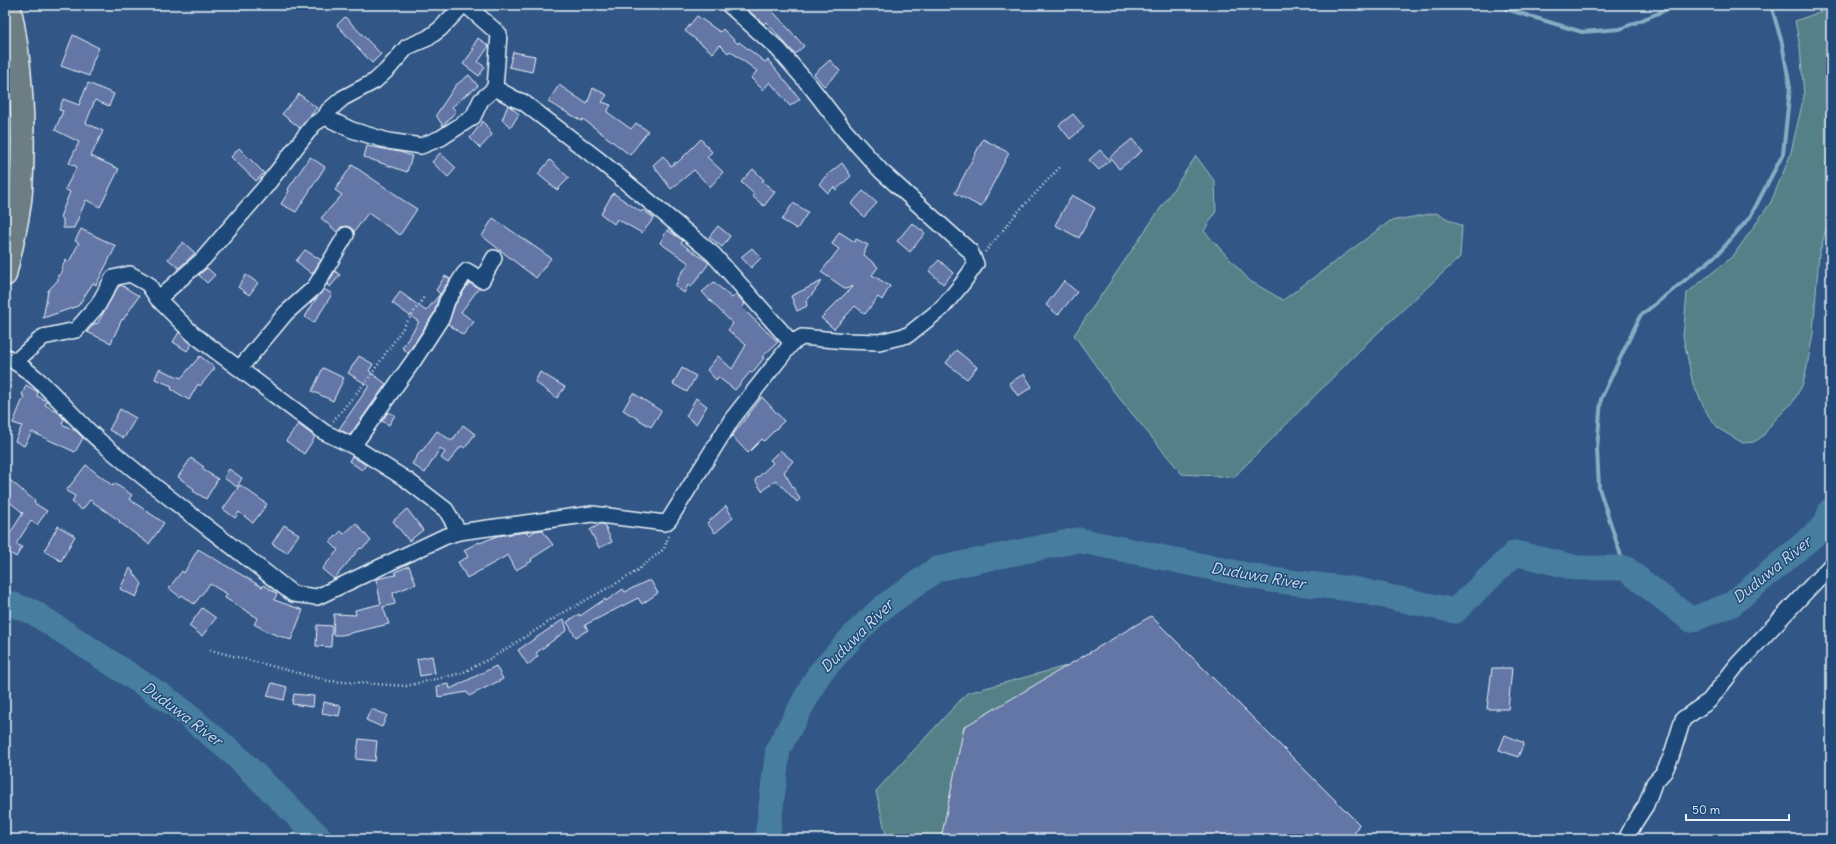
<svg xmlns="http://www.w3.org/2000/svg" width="1836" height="844" viewBox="0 0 1836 844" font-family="Delius,sans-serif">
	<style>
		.green { fill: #578087; stroke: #a0b8c0 }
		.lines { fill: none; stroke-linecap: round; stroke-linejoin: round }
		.stream { stroke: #87acc3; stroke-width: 4 }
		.river { stroke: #467e9f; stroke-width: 25 }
		.building { fill: #6376a6; stroke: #e8f1f8 }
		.street-casing { stroke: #e8f1f8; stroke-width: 18 }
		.highway-casing { stroke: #e8f1f8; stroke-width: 25 }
		.path { stroke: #e8f1f8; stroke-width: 2.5; stroke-dasharray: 1 3; stroke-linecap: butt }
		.street { stroke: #1f4a7a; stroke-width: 15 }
		.highway { stroke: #6c7e84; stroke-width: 22 }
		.labels { text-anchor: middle; stroke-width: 3; stroke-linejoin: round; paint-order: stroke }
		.water-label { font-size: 15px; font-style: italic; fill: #d0e0eb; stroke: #1f4a7a }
	</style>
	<rect width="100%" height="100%" fill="#325787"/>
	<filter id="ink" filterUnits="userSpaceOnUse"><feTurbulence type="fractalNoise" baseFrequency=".025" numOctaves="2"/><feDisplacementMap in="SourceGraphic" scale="8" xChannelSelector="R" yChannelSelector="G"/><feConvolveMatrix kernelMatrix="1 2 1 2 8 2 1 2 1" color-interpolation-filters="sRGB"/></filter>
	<g filter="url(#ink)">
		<g class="green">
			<path d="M 1831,8 L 1831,211 L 1819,255 L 1813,333 L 1806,372 L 1803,384 L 1793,402 L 1773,422 L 1763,436 L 1754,442 L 1743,443 L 1719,429 L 1708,415 L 1693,384 L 1683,336 L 1687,293 L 1733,256 L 1771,202 L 1790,156 L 1804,96 L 1800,47 L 1795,21 Z"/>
			<path d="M 1196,156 L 1215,182 L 1216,211 L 1204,231 L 1250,281 L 1283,300 L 1390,221 L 1436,213 L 1462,226 L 1460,257 L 1370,340 L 1234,477 L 1182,474 L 1115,393 L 1074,335 Z"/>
			<path d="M 1081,662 L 1226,839 L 887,839 L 876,791 L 967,693 Z"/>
		</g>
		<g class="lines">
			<g class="stream">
				<path d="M 1502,5 L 1506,9 L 1582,32 L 1620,29 L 1678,5"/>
				<path d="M 1625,568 L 1599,488 L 1597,449 L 1601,399 L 1640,316 L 1718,254 L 1750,217 L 1783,154 L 1790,88 L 1782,43 L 1771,5"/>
			</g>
			<g class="river">
				<path d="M 5,602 L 33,612 L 174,704 L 235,755 L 321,839"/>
				<path d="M 767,839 L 778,749 L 819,674 L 854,635 L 882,608 L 937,569 L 1078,540 L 1271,580 L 1352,589 L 1455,611 L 1515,553 L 1577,568 L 1625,568 L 1691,620 L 1732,604 L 1825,526 L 1831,510"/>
			</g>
		</g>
		<g class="building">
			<path d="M 742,5 L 767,5 L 804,46 L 795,54 L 766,22 L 764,24 Z"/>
			<path d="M 697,16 L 720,32 L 723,29 L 738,44 L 739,42 L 765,62 L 768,60 L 800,99 L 790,106 L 770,82 L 763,90 L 751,78 L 757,71 L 730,51 L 728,53 L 720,45 L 713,53 L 685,31 Z"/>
			<path d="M 345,17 L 381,54 L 372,63 L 337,25 Z"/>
			<path d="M 73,35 L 99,48 L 93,61 L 89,76 L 61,66 Z"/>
			<path d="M 478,38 L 489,46 L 478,62 L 485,67 L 479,76 L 463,64 L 474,49 L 472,48 Z"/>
			<path d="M 513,52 L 535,56 L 532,72 L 509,67 Z"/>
			<path d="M 830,60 L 840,71 L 824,86 L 814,74 Z"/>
			<path d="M 469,75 L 478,86 L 468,94 L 467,93 L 467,94 L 452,107 L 456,111 L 443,126 L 436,115 L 456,85 Z"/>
			<path d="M 88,83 L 114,94 L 109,106 L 95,100 L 86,123 L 103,131 L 91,156 L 119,169 L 100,207 L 86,200 L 74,228 L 63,228 L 63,219 L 60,217 L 70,192 L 65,189 L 77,167 L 69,163 L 79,142 L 55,130 L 63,111 L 59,110 L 63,99 L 79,105 Z"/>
			<path d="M 559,85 L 587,104 L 593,88 L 607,95 L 602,102 L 611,105 L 607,112 L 631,129 L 636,123 L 648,131 L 630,155 L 583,119 L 582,121 L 548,102 Z"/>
			<path d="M 299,94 L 317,108 L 300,128 L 282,114 Z"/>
			<path d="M 508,105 L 519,114 L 511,127 L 502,120 Z"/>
			<path d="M 1073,114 L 1084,127 L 1070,139 L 1059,125 Z"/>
			<path d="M 483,121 L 492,135 L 480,148 L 470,138 Z"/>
			<path d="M 701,139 L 712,152 L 707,157 L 723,172 L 710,187 L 694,170 L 671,189 L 653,165 L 663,156 L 671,166 L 676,162 L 677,163 Z"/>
			<path d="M 983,139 L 1009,153 L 981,207 L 955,193 Z"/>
			<path d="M 1132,139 L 1142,151 L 1119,169 L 1110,157 Z"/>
			<path d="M 367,146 L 400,152 L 412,156 L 407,172 L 364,157 Z"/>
			<path d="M 239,148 L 264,173 L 256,181 L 231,157 Z"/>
			<path d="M 1100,150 L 1110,160 L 1099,170 L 1089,160 Z"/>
			<path d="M 440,153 L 456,168 L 448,177 L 432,162 Z"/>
			<path d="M 310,157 L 325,167 L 296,212 L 281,204 L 289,191 L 288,189 Z"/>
			<path d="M 550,160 L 569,178 L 557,190 L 538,174 Z"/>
			<path d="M 842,163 L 851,176 L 836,190 L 834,187 L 828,193 L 819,184 L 826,176 Z"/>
			<path d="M 352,165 L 398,196 L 397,198 L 398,197 L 417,209 L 400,235 L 368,213 L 354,232 L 351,228 L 346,226 L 341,227 L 337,232 L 321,218 L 342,195 L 335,190 Z"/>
			<path d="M 753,169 L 764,180 L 762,181 L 775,192 L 764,206 L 752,196 L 754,194 L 741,182 Z"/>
			<path d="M 863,191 L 877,203 L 864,217 L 851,204 Z"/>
			<path d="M 613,193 L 641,212 L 643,210 L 654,218 L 642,233 L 617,219 L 614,224 L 601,214 Z"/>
			<path d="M 1072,195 L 1095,208 L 1079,238 L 1055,225 Z"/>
			<path d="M 793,203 L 808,212 L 797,229 L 782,220 Z"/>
			<path d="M 493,218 L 551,258 L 536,278 L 482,236 Z"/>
			<path d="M 912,223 L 925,233 L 910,252 L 897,241 Z"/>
			<path d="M 718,226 L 730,236 L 722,247 L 709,237 Z"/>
			<path d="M 81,229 L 116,246 L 96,285 L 93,283 L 78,306 L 43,318 L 48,291 L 58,280 L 58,275 L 60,275 L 65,260 L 69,262 L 79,243 L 75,241 Z"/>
			<path d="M 667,230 L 681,239 L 683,241 L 681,243 L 709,263 L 691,287 L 688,285 L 684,293 L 675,286 L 679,279 L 678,278 L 689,263 L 660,243 Z"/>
			<path d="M 839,232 L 855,242 L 856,239 L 868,245 L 863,254 L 878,267 L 872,275 L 890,286 L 882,300 L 878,297 L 865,314 L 855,306 L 834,329 L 821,318 L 853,286 L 846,289 L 821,272 L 839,249 L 832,244 Z"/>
			<path d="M 183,242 L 195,253 L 179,268 L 168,259 Z"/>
			<path d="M 752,248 L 761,258 L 751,268 L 741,257 Z"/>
			<path d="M 305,250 L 321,260 L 312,274 L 296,261 Z"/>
			<path d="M 939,260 L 953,273 L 943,284 L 929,271 Z"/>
			<path d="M 207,268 L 215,275 L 207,283 L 199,275 Z"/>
			<path d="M 335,271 L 340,275 L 330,287 L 327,285 Z"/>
			<path d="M 246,275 L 258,283 L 249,295 L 238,287 Z"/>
			<path d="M 445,276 L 450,279 L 439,296 L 434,313 L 408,353 L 402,348 L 419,322 L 392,303 L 400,292 L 426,311 L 440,294 L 436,290 Z"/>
			<path d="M 822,281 L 806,302 L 807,306 L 797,311 L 791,296 Z"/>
			<path d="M 1064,281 L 1077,292 L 1058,315 L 1046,305 Z"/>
			<path d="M 714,282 L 732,298 L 736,294 L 745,304 L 742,308 L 778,342 L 762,357 L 764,358 L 752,373 L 750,372 L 735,390 L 718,377 L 716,380 L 707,370 L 718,356 L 732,369 L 746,345 L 728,330 L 733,324 L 702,292 Z"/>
			<path d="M 469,283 L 479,288 L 461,312 L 474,322 L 463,335 L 448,324 L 455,305 Z"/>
			<path d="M 121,285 L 139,296 L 123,320 L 122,319 L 111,343 L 87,332 L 95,323 L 97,324 L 118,287 Z"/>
			<path d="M 324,289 L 332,294 L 314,323 L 305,317 L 316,299 Z"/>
			<path d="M 179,332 L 192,344 L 187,351 L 173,342 Z"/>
			<path d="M 956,350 L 977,367 L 967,379 L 946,363 Z"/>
			<path d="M 200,356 L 215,368 L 200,386 L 198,384 L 189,400 L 171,389 L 172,386 L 155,379 L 159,369 L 181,378 Z"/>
			<path d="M 359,356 L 373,364 L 369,371 L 386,384 L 350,435 L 339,429 L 369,386 L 348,373 Z"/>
			<path d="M 323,368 L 344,378 L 333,401 L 312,391 Z"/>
			<path d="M 682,368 L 696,376 L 687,392 L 673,384 Z"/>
			<path d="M 540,372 L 565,387 L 557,398 L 535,382 Z"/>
			<path d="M 1024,374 L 1032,387 L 1018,396 L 1009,383 Z"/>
			<path d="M 26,385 L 38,392 L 37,396 L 47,401 L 45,405 L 58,412 L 64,419 L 62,424 L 76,431 L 83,438 L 75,452 L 32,432 L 24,446 L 15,441 L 22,426 L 13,423 L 24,396 L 22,395 Z"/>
			<path d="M 633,393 L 661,411 L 651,427 L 623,410 Z"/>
			<path d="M 762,397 L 784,421 L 764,441 L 762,439 L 748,453 L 732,436 Z"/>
			<path d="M 696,398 L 707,406 L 696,424 L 686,416 Z"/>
			<path d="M 120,409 L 136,418 L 124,438 L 109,430 Z"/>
			<path d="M 388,412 L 395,415 L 389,425 L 382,421 Z"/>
			<path d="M 298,424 L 315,437 L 304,454 L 286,441 Z"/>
			<path d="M 463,425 L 475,434 L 465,448 L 461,446 L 448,463 L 441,458 L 445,452 L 440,448 L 425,473 L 412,464 L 421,450 L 422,451 L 437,431 L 452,441 Z"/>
			<path d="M 780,450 L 793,461 L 784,472 L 800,499 L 797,502 L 776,480 L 762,491 L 755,480 L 773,463 L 770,460 Z"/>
			<path d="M 352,456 L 366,465 L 362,470 L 349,461 Z"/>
			<path d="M 191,458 L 204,467 L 202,469 L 218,479 L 206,499 L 193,491 L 194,489 L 178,477 Z"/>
			<path d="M 86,465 L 113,486 L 114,483 L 132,495 L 129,499 L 164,523 L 149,544 L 119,522 L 120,521 L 90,500 L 82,510 L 72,502 L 75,496 L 66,491 Z"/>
			<path d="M 229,469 L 242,478 L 237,487 L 224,478 Z"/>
			<path d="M 5,476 L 35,501 L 34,503 L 47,511 L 37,525 L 31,521 L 16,544 L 22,547 L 16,557 L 10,553 L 5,560 L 5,537 L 7,538 L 23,513 L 5,498 Z"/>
			<path d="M 240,485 L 267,504 L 253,523 L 239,512 L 235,518 L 223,509 Z"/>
			<path d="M 726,506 L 733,518 L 715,533 L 707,523 Z"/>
			<path d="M 407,509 L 423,530 L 409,541 L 393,521 Z"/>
			<path d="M 356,523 L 371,541 L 361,549 L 360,548 L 334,579 L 322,569 L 338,550 L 330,542 L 341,531 L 344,534 Z"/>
			<path d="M 600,524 L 604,524 L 612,542 L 599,548 L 590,530 Z"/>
			<path d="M 284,525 L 299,534 L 287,553 L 272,544 Z"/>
			<path d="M 58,526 L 75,536 L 61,561 L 44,551 Z"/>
			<path d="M 542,530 L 553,545 L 531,559 L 532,561 L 516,570 L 508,555 L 467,578 L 458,562 L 468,557 L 464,550 L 479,542 L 480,543 L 497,536 L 527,532 L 529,535 L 535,531 Z"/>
			<path d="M 198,549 L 262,587 L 264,585 L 277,594 L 274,600 L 303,610 L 291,640 L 268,632 L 254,624 L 258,618 L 225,598 L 227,594 L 210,584 L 194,604 L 182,595 L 180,597 L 169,588 L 182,571 L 184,573 Z"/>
			<path d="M 409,566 L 416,584 L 393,593 L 395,604 L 383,607 L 389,624 L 342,635 L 333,635 L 334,614 L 356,615 L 355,610 L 381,604 L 376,579 L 396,575 L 395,572 Z"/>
			<path d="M 130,568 L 142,584 L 136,597 L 120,589 Z"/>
			<path d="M 647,581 L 651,581 L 658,593 L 642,604 L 638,598 L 585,625 L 588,630 L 576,637 L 567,622 L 579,614 L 580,616 L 605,599 L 606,601 L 623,589 L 625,592 Z"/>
			<path d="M 202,608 L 216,618 L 202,636 L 189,626 Z"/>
			<path d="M 1151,616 L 1359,824 L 1352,839 L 941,839 L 964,727 Z"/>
			<path d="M 564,619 L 567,630 L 536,653 L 538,656 L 528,665 L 518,650 Z"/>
			<path d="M 317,625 L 332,626 L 331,647 L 316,646 Z"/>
			<path d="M 432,656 L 435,673 L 420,676 L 417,659 Z"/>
			<path d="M 496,666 L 503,679 L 469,696 L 467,692 L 438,697 L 437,686 L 449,684 L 450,689 Z"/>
			<path d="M 1492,668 L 1512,668 L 1508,709 L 1487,709 Z"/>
			<path d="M 272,683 L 287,687 L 284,700 L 267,696 Z"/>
			<path d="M 294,694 L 314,696 L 313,707 L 292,704 Z"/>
			<path d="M 324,702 L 341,706 L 339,716 L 322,713 Z"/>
			<path d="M 371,709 L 387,715 L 382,727 L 366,720 Z"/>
			<path d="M 1505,735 L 1524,743 L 1518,757 L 1499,750 Z"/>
			<path d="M 359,739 L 377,741 L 375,761 L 356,759 Z"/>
		</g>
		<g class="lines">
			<g class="street-casing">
				<g id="street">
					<path d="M 466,5 L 499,34 L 495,88"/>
					<path d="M 325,117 L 352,130 L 388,141 L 421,146 L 441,138 L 473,117 L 481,100 L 495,88 L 515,99 L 523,102 L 599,160 L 713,254 L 792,343"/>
					<path d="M 158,299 L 193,334 L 324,432 L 353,446 L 407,480 L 446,510 L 459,532"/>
					<path d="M 5,356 C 44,377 69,415 102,443 C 164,496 229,543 293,594 L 317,597 L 444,537 L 459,532 L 592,514 L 665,523 L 669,520 L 732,419 L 792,343 L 802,337 L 846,341 L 879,342 L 908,335 L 942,308 L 962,284 L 976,264 L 970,251 L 881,171 L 845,131 L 811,87 L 778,49 L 729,5"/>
					<path d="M 15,362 L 43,337 L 76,330 L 98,305 L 113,278 L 130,274 L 148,284 L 158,299 L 203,259 L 266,186 L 314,124 L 325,117 L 328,111 L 343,98 L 375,81 L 388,69 L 407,47 L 428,38 L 440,29 L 463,5"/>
					<path d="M 240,368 L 286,313 L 315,287 L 346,235"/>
					<path d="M 353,446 L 414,360 L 442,317 L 447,301 L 464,274 L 467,271 L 482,280 L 494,258"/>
					<path d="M 1626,839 L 1635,822 L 1646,805 L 1654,783 L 1664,772 L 1671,757 L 1683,719 L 1709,701 L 1737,665 L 1831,565"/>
				</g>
			</g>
			<g class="highway-casing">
				<path id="highway" d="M 5,275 C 11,248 19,219 21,191 C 25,132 22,62 9,5"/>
			</g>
			<g class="path">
				<path d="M 985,252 L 1017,213 L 1060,167"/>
				<path d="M 333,421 L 369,378 L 424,297"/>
				<path d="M 210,650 L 329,681 L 406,686 L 462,673 L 493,657 L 563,613 L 631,575 L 664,549 L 669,535"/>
			</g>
			<use href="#street" class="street"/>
			<use href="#highway" class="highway"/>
		</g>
	</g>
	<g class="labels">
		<g class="water-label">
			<text transform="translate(1772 570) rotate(-39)" y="5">Duduwa River</text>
			<text transform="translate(1258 576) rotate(10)" y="5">Duduwa River</text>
			<text transform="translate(857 636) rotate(-45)" y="5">Duduwa River</text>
			<text transform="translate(182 714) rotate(37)" y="5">Duduwa River</text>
		</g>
	</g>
	<rect width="1836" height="844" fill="none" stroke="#1f4a7a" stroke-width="20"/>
	<rect x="10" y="10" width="1816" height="824" fill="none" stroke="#e8f1f8" stroke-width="1.5" filter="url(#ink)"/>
	<path d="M1686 814v6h103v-6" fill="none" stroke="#e8f1f8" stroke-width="2"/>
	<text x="1692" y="814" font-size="12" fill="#e8f1f8" stroke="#1f4a7a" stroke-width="3" paint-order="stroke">50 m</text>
</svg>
